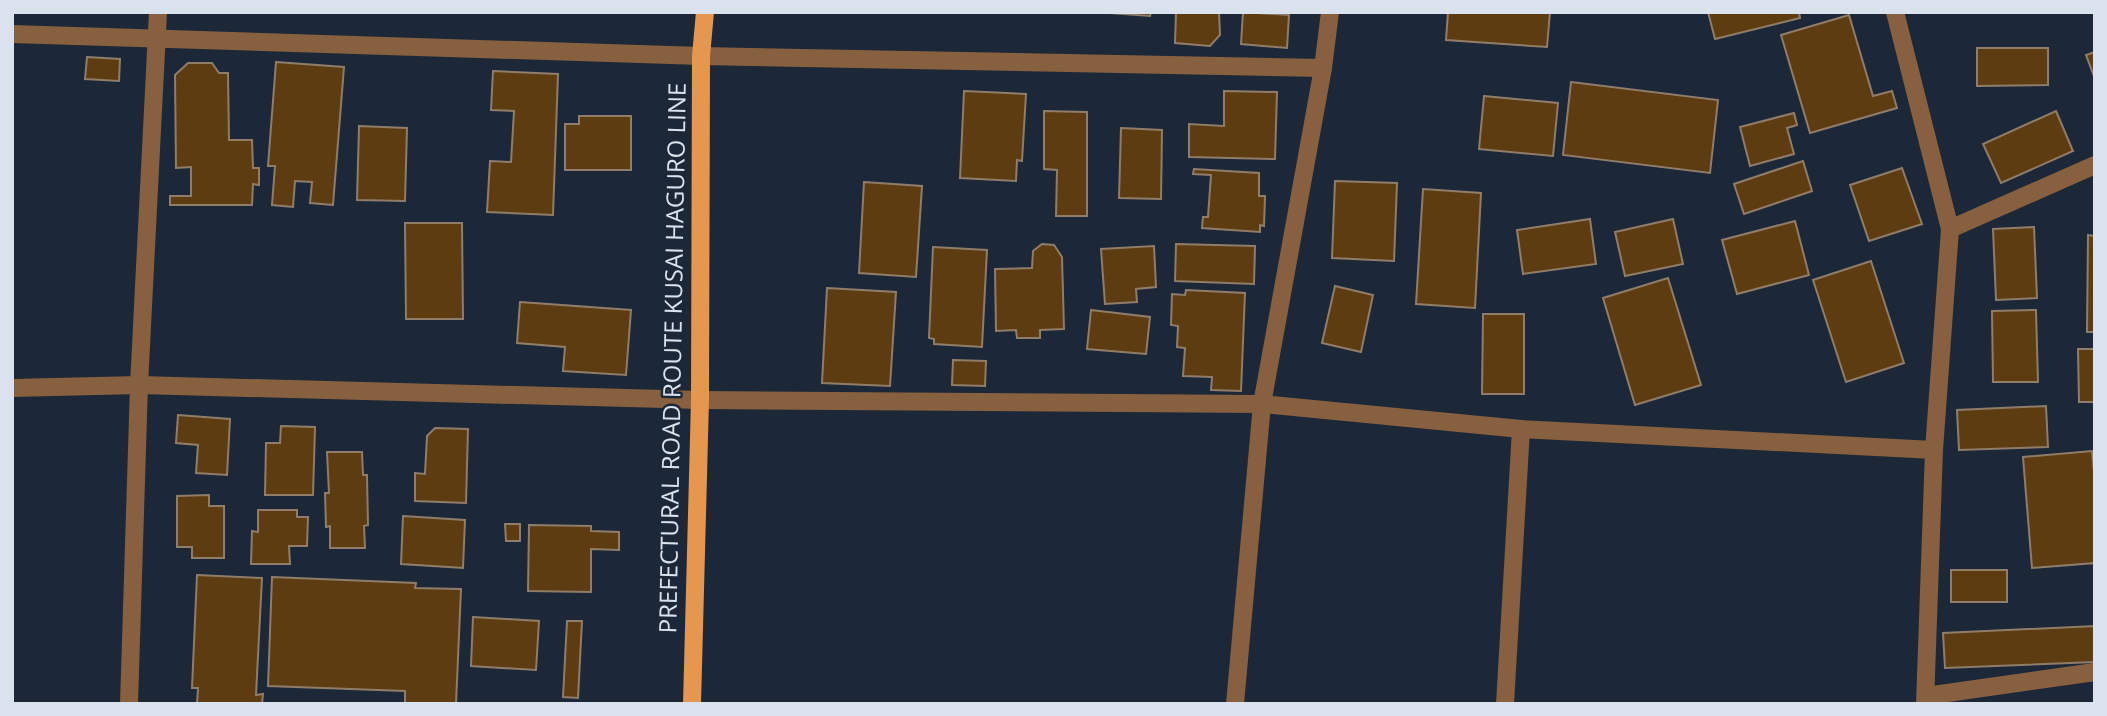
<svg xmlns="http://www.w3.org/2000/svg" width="2107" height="716" viewBox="0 0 2107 716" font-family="'Open Sans',sans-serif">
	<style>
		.building { fill: #5e3c11; stroke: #8f7d6a; stroke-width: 2 }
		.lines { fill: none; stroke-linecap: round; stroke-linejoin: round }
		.minor { stroke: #86603f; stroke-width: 18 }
		.major { stroke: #e6974f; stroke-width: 18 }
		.labels { text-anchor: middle; stroke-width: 5; stroke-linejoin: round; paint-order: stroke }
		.street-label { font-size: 24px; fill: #dae2ed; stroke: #1c2738 }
	</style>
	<rect width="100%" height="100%" fill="#1c2738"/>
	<g class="building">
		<path d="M 1096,12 L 1151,12 L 1150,16 Z"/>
		<path d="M 1176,12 L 1219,12 L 1220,35 L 1210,46 L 1175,43 Z"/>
		<path d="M 1243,12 L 1289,15 L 1287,48 L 1241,44 Z"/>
		<path d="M 1448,12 L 1550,12 L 1547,47 L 1446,40 Z"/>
		<path d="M 1708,12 L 1799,12 L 1800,18 L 1715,39 Z"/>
		<path d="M 1849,15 L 1873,96 L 1892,91 L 1897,108 L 1810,133 L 1781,35 Z"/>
		<path d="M 1977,48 L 2048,48 L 2048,85 L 1977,86 Z"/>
		<path d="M 2095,52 L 2095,79 L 2086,55 Z"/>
		<path d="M 87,57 L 120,59 L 119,81 L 85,79 Z"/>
		<path d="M 276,62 L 344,67 L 333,205 L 310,203 L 312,182 L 295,181 L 293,207 L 272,205 L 275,166 L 268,166 Z"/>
		<path d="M 188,63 L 212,63 L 219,73 L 228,73 L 229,140 L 252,140 L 253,168 L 259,168 L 259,185 L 253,184 L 252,205 L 170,205 L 170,196 L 191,196 L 191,167 L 176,168 L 175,75 Z"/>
		<path d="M 493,71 L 558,74 L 553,215 L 487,212 L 490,161 L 511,162 L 514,111 L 491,110 Z"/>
		<path d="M 1571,82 L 1718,100 L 1710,173 L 1563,155 Z"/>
		<path d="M 964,91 L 1026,94 L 1022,161 L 1017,160 L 1016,181 L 960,178 Z"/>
		<path d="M 1224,91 L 1277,92 L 1275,159 L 1189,157 L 1189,124 L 1224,126 Z"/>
		<path d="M 1484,96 L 1558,103 L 1553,156 L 1479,149 Z"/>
		<path d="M 1044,111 L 1087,112 L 1087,216 L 1056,216 L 1057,170 L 1044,169 Z"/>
		<path d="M 2056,111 L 2073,151 L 2001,183 L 1983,144 Z"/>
		<path d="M 1794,113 L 1797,125 L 1787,128 L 1794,154 L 1750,166 L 1740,127 Z"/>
		<path d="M 579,116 L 631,116 L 631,170 L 565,170 L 565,124 L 579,124 Z"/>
		<path d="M 359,126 L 407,128 L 405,201 L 357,200 Z"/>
		<path d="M 1121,128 L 1162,130 L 1161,199 L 1119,198 Z"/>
		<path d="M 1803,161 L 1812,191 L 1744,214 L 1734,184 Z"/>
		<path d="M 1902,168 L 1922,224 L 1869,241 L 1850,185 Z"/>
		<path d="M 1194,169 L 1259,173 L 1259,196 L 1265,196 L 1264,226 L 1260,225 L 1260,232 L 1202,228 L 1203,217 L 1208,217 L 1211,175 L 1193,174 Z"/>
		<path d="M 1335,181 L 1397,183 L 1394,261 L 1332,258 Z"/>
		<path d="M 864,182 L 922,186 L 916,277 L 859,273 Z"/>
		<path d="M 1423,189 L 1481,193 L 1475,308 L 1416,304 Z"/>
		<path d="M 1590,219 L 1596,264 L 1523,274 L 1517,230 Z"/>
		<path d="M 1673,219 L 1683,264 L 1625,276 L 1615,232 Z"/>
		<path d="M 1795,221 L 1809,275 L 1737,294 L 1722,240 Z"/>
		<path d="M 405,223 L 462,223 L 463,319 L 406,319 Z"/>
		<path d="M 2034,227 L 2037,298 L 1996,300 L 1993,229 Z"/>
		<path d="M 2088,235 L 2095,236 L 2095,332 L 2087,332 Z"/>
		<path d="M 1042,244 L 1054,245 L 1062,257 L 1064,329 L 1040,330 L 1040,338 L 1017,338 L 1016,330 L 996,331 L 995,269 L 1032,268 L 1033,251 Z"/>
		<path d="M 1176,244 L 1255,246 L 1254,284 L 1175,281 Z"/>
		<path d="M 1154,246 L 1156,287 L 1136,289 L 1137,302 L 1105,304 L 1101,249 Z"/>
		<path d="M 933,247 L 987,250 L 982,347 L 934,344 L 934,339 L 929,338 Z"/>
		<path d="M 1871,261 L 1904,363 L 1846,382 L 1813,280 Z"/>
		<path d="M 1668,278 L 1701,385 L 1635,405 L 1603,298 Z"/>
		<path d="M 1335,286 L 1373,295 L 1361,352 L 1322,343 Z"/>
		<path d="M 827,288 L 896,292 L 890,386 L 822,383 Z"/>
		<path d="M 1186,290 L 1245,293 L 1241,391 L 1211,390 L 1212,377 L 1183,376 L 1185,348 L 1177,347 L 1178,326 L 1171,325 L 1172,294 L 1185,295 Z"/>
		<path d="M 520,302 L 631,310 L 626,375 L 563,371 L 565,347 L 517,343 Z"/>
		<path d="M 1091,310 L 1150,317 L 1146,354 L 1087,349 Z"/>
		<path d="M 2036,310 L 2038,382 L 1993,382 L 1992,311 Z"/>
		<path d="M 1483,314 L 1524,314 L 1524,394 L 1482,394 Z"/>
		<path d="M 2078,349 L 2095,349 L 2095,402 L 2079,402 Z"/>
		<path d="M 953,360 L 986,361 L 985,386 L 952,385 Z"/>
		<path d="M 2046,406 L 2048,447 L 1959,450 L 1957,410 Z"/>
		<path d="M 178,415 L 230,419 L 227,475 L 196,473 L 198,445 L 176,443 Z"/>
		<path d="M 281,426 L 315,427 L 313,495 L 265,495 L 266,443 L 280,443 Z"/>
		<path d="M 435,428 L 468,429 L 466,503 L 415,501 L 415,473 L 425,474 L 427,436 Z"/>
		<path d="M 2092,451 L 2095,483 L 2095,563 L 2032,568 L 2023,457 Z"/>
		<path d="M 327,452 L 362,452 L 363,475 L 367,475 L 368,525 L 364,526 L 365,548 L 330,548 L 330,526 L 326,527 L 325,493 L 329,493 Z"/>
		<path d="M 209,495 L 209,506 L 224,506 L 224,558 L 192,558 L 192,547 L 177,547 L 177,496 Z"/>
		<path d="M 258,510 L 297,510 L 297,517 L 308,517 L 307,546 L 289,546 L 290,564 L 251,564 L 252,531 L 258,532 Z"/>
		<path d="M 403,516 L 465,520 L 463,568 L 401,564 Z"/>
		<path d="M 505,524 L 520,524 L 520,541 L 506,541 Z"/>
		<path d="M 529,525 L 591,526 L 591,531 L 619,532 L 619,550 L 591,549 L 591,592 L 528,591 Z"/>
		<rect x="1951" y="570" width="56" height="32"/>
		<path d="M 197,575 L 262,578 L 256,695 L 263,694 L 262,704 L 197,704 L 198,688 L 192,688 Z"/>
		<path d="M 272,577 L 416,583 L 415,588 L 461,589 L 456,704 L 405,704 L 405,691 L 268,686 Z"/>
		<path d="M 473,617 L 539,621 L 536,670 L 471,666 Z"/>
		<path d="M 567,621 L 582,621 L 578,698 L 563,697 Z"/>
		<path d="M 2095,626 L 2095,662 L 1945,668 L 1943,633 Z"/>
	</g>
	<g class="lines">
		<g class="minor">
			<path d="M 1895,12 L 1950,229 L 1934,450 L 1925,704"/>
			<path d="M 12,34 L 701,56 L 1323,68"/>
			<path d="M 1950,229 L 2095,165"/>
			<path d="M 12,388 L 139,385 L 700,400 L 1262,404 L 1521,429 L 1934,450"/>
			<path d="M 1926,696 L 2095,672"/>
			<path d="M 129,704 L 139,385 L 158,12"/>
			<path d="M 1235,704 L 1262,404 L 1323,68 L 1330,12"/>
			<path d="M 1505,704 L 1521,429"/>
		</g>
		<path class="major" d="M 692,704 L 700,400 L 701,56 L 705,12"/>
	</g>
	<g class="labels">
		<g class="street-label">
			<text transform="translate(673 358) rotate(-89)" y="8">PREFECTURAL ROAD ROUTE KUSAI HAGURO LINE</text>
		</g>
	</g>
	<rect width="2107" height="716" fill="none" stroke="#dae2ed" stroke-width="28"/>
</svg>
